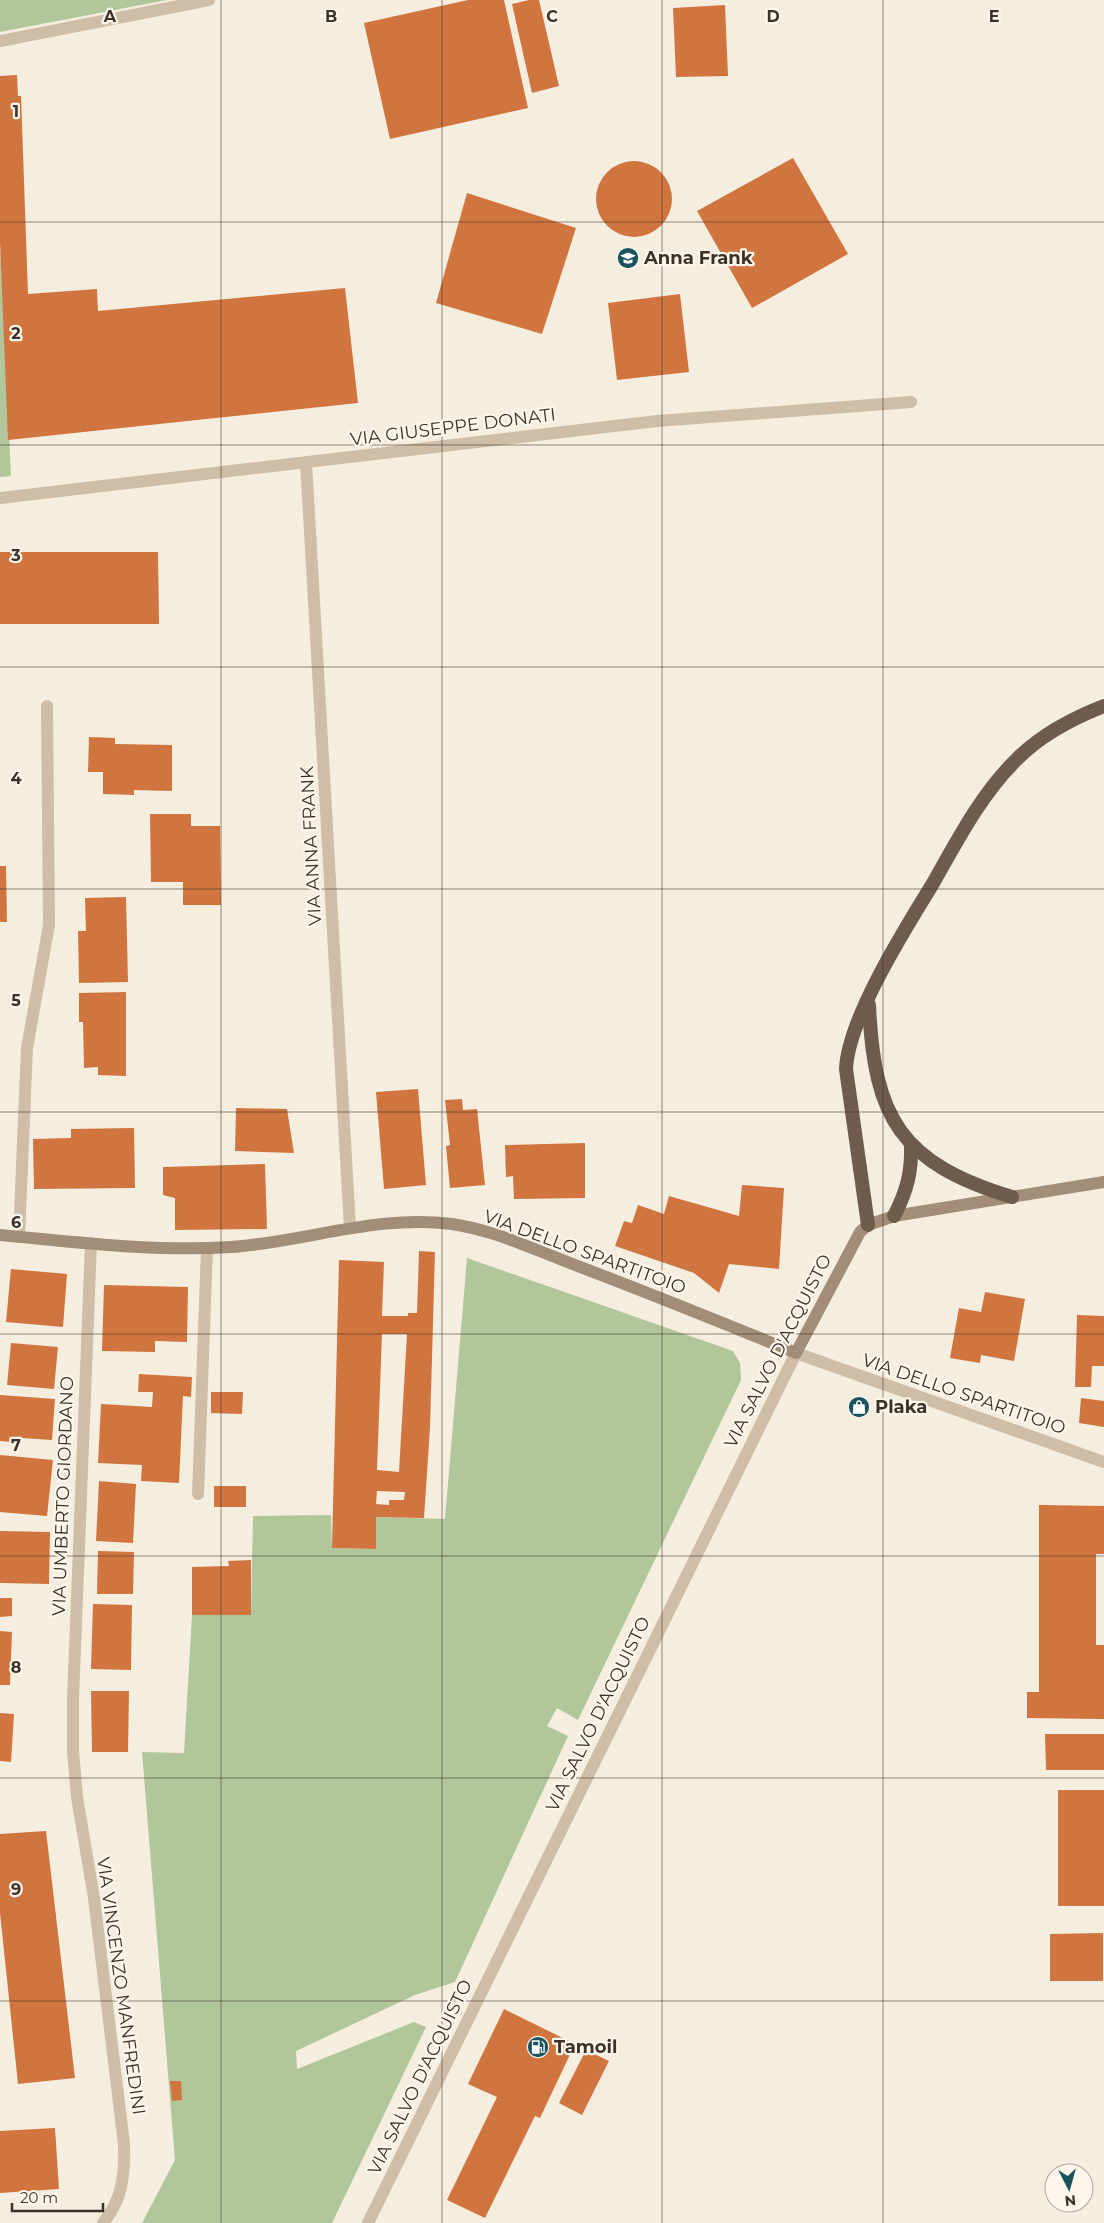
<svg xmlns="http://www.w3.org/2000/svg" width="1104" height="2223" viewBox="0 0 1104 2223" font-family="Montserrat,sans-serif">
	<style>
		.green { fill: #b2c69c }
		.building { fill: #d07540; fill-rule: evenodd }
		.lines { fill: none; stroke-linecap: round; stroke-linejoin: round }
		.minor { stroke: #cebea8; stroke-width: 12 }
		.tertiary { stroke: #cebea8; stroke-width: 12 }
		.secondary { stroke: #a28d79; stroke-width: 12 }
		.trunk { stroke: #6d5b4c; stroke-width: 14 }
		.grid { fill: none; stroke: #3b3129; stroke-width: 1; stroke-opacity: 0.55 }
		.labels { text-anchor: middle; stroke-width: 4.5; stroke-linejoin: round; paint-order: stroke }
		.poi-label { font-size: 18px; font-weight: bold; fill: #3b3129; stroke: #fcf6eb; text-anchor: start }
		.street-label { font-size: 18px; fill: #3b3129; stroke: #fcf6eb }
		.grid-label { font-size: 16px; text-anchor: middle; font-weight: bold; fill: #3b3129; stroke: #fcf6eb; stroke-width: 4.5; stroke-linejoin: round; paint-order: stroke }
	</style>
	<rect width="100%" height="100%" fill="#f5edde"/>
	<g class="green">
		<path d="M 0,0 L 167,0 L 0,32 Z"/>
		<path d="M 0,241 L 11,476 L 0,477 Z"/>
		<path d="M 467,1258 L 733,1351 L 740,1363 L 741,1380 L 578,1720 L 557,1708 L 547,1726 L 568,1736 L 455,1982 L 415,1995 L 296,2051 L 297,2069 L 414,2022 L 426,2027 L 332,2223 L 142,2223 L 175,2160 L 142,1752 L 184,1753 L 192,1615 L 251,1614 L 253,1516 L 331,1515 L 332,1548 L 375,1549 L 376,1517 L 445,1519 Z"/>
	</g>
	<g class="building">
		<path d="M 468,0 L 504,0 L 528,108 L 390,139 L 364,23 Z"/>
		<path d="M 529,0 L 539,0 L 559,86 L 532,93 L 512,4 Z"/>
		<path d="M 725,5 L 728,76 L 676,77 L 673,8 Z"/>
		<path d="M 17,75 L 18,96 L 21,96 L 28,294 L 97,289 L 98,311 L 345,288 L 358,403 L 8,440 L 0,241 L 0,76 Z"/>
		<path d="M 793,158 L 848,254 L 752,308 L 697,211 Z"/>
		<circle cx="634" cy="199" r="38"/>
		<path d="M 467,193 L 576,228 L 542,334 L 436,303 Z"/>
		<path d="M 680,294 L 689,372 L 617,380 L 608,303 Z"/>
		<path d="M 0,552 L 158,552 L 159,624 L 0,624 Z"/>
		<path d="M 89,737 L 115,738 L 115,744 L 172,745 L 172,791 L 134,790 L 134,795 L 103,794 L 103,772 L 88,772 Z"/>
		<path d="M 150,814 L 191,814 L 191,826 L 220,826 L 221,905 L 183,905 L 183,882 L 151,882 Z"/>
		<path d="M 0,866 L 6,866 L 7,922 L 0,922 Z"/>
		<path d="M 126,897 L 128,982 L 79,983 L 78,931 L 86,931 L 85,898 Z"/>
		<path d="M 126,992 L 126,1076 L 98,1075 L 98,1067 L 84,1068 L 83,1022 L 79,1022 L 79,993 Z"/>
		<path d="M 418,1089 L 426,1185 L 384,1189 L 376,1092 Z"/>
		<path d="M 462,1099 L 463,1110 L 477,1109 L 485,1185 L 450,1188 L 446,1146 L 450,1145 L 445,1100 Z"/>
		<path d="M 236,1108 L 287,1109 L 294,1153 L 235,1151 Z"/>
		<path d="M 134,1128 L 135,1188 L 34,1189 L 33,1139 L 71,1138 L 71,1129 Z"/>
		<path d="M 585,1143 L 585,1198 L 514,1199 L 513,1176 L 506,1177 L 505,1145 Z"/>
		<path d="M 265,1164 L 267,1229 L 175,1230 L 175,1198 L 163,1195 L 163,1167 Z"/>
		<path d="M 742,1185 L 784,1188 L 779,1269 L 729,1264 L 719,1293 L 694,1273 L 615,1246 L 624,1221 L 632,1223 L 638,1205 L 664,1214 L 669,1196 L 739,1216 Z"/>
		<path d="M 419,1251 L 435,1252 L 430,1428 L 424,1518 L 376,1517 L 376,1549 L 332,1548 L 339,1260 L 384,1262 L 382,1316 L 408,1316 L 408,1313 L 417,1313 ZM 382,1334 L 407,1334 L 399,1472 L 377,1470 ZM 377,1491 L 405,1492 L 404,1500 L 389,1500 L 389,1505 L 376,1504 Z"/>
		<path d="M 11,1269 L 67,1274 L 63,1327 L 6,1322 Z"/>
		<path d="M 104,1285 L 188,1287 L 187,1342 L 155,1341 L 155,1352 L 102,1351 Z"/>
		<path d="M 985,1292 L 1025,1299 L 1014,1361 L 981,1355 L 980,1363 L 950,1358 L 959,1308 L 981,1312 Z"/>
		<path d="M 1077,1315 L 1104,1316 L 1104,1366 L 1092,1366 L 1091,1387 L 1075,1387 Z"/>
		<path d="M 11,1343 L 58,1347 L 54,1389 L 7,1385 Z"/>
		<path d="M 139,1374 L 192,1377 L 191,1397 L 183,1396 L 179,1483 L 141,1481 L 142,1465 L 98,1463 L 101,1404 L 152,1407 L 153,1392 L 138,1392 Z"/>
		<path d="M 211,1392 L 243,1392 L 242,1414 L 211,1413 Z"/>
		<path d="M 0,1395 L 55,1399 L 52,1440 L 21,1438 L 21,1443 L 0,1441 Z"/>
		<path d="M 1081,1398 L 1104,1401 L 1104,1427 L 1079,1423 Z"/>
		<path d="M 0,1455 L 53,1460 L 47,1516 L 0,1512 Z"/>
		<path d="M 99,1481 L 136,1484 L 133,1543 L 96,1541 Z"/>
		<rect x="214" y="1486" width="32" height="21"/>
		<path d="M 1039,1505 L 1104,1506 L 1104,1554 L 1096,1554 L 1096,1645 L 1104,1645 L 1104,1719 L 1027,1718 L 1027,1692 L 1039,1692 Z"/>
		<path d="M 0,1531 L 50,1532 L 49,1584 L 0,1583 Z"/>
		<path d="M 98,1551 L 134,1552 L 133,1594 L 97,1594 Z"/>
		<path d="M 251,1560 L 251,1615 L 192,1615 L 192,1567 L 229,1566 L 228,1561 Z"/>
		<path d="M 0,1598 L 12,1598 L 12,1616 L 0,1617 Z"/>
		<path d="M 93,1604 L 132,1605 L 131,1670 L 91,1669 Z"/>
		<path d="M 0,1631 L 12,1632 L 10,1685 L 0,1685 Z"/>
		<path d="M 91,1691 L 129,1691 L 128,1752 L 92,1752 Z"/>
		<path d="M 0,1713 L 14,1714 L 11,1762 L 0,1761 Z"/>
		<path d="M 1045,1734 L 1104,1734 L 1104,1770 L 1046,1770 Z"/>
		<rect x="1058" y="1790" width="46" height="116"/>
		<path d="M 46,1831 L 75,2078 L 18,2084 L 0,1913 L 0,1834 Z"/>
		<path d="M 1103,1933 L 1103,1981 L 1050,1981 L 1050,1934 Z"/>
		<path d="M 504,2009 L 575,2044 L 540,2118 L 535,2116 L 485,2218 L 447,2200 L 497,2097 L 468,2084 Z"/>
		<path d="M 586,2050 L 609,2061 L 582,2115 L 559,2103 Z"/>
		<path d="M 170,2081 L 181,2081 L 182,2100 L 172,2101 Z"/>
		<path d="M 55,2128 L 59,2189 L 0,2193 L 0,2131 Z"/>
	</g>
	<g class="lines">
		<g class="minor">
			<path d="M 0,41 L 209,0"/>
			<path d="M 306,462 L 350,1228"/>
			<path d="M 0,498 L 657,421 L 911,402"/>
			<path d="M 19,1237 L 27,1048 L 49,925 L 47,706"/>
			<path d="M 91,1243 L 73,1699 L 73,1750 L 77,1797 L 94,1898 L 124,2144 C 125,2173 123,2199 103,2223"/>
			<path d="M 796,1353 L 1104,1462"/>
			<path d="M 198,1494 L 207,1248"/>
		</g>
		<path class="tertiary" d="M 368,2223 L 796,1353"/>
		<path class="secondary" d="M 0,1235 C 76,1242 154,1252 231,1247 C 305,1242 377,1214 452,1224 C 493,1230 531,1248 570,1263 C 646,1292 721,1322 796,1353 L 860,1232 L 868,1225 L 894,1216 L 1104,1182"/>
		<g class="trunk">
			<path d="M 869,1005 C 874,1119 901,1163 1012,1197"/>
			<path d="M 894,1216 C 907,1191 912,1172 911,1144"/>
			<path d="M 868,1225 L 846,1069 C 848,1019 905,929 932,885 C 957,841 981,794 1017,759 C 1041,735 1073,718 1104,706"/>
		</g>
	</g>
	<path class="grid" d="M 221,0 L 221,2223M 442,0 L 442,2223M 662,0 L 662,2223M 883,0 L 883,2223M 0,222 L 1104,222M 0,445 L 1104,445M 0,667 L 1104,667M 0,889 L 1104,889M 0,1112 L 1104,1112M 0,1334 L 1104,1334M 0,1556 L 1104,1556M 0,1778 L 1104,1778M 0,2001 L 1104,2001"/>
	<defs>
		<g id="school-disc" transform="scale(1.125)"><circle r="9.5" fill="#1a5360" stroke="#fcf6eb"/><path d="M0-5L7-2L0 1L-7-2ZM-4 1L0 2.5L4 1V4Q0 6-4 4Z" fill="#fff"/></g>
		<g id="shop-disc" transform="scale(1.125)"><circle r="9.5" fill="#1a5360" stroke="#fcf6eb"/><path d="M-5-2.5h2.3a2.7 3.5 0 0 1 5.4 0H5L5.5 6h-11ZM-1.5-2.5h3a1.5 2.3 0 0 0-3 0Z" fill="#fff"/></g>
		<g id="fuel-disc" transform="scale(1.125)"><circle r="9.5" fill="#1a5360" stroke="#fcf6eb"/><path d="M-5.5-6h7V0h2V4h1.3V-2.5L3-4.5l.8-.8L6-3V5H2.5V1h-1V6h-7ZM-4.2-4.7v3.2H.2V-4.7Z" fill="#fff"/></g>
	</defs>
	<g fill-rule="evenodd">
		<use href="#school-disc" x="628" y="258"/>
		<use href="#shop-disc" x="859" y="1407"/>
		<use href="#fuel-disc" x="538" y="2047"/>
	</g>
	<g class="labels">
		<g class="poi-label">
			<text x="644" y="264">Anna Frank</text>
			<text x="875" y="1413">Plaka</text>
			<text x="554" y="2053">Tamoil</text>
		</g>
		<g class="street-label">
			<text transform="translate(453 427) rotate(-7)" y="6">VIA GIUSEPPE DONATI</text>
			<text transform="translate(311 846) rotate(-93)" y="6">VIA ANNA FRANK</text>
			<text transform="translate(585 1252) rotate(20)" y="6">VIA DELLO SPARTITOIO</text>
			<text transform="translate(778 1351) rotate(-63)" y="6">VIA SALVO D'ACQUISTO</text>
			<text transform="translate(964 1394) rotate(19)" y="6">VIA DELLO SPARTITOIO</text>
			<text transform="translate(63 1496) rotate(-88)" y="6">VIA UMBERTO GIORDANO</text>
			<text transform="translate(598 1714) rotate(-64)" y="6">VIA SALVO D'ACQUISTO</text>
			<text transform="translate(121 1986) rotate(82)" y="6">VIA VINCENZO MANFREDINI</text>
			<text transform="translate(420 2077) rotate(-64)" y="6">VIA SALVO D'ACQUISTO</text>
		</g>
	</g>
	<g class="grid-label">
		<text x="110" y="22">A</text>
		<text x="331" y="22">B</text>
		<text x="552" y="22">C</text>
		<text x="773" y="22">D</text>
		<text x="994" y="22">E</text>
		<text x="16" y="117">1</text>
		<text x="16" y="339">2</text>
		<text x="16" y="561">3</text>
		<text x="16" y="784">4</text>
		<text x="16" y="1006">5</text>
		<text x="16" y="1228">6</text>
		<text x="16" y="1451">7</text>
		<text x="16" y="1673">8</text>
		<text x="16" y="1895">9</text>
	</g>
	<g transform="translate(1069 2188) rotate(174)"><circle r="24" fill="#fcf6eb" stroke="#afa79d"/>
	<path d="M0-4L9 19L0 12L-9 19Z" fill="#1a5360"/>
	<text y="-8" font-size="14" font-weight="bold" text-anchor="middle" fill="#3b3129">N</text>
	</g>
	<path d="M12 2203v8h91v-8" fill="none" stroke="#3b3129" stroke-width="2.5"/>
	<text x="20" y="2203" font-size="15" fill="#3b3129" stroke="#fcf6eb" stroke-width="4" paint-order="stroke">20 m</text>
</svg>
